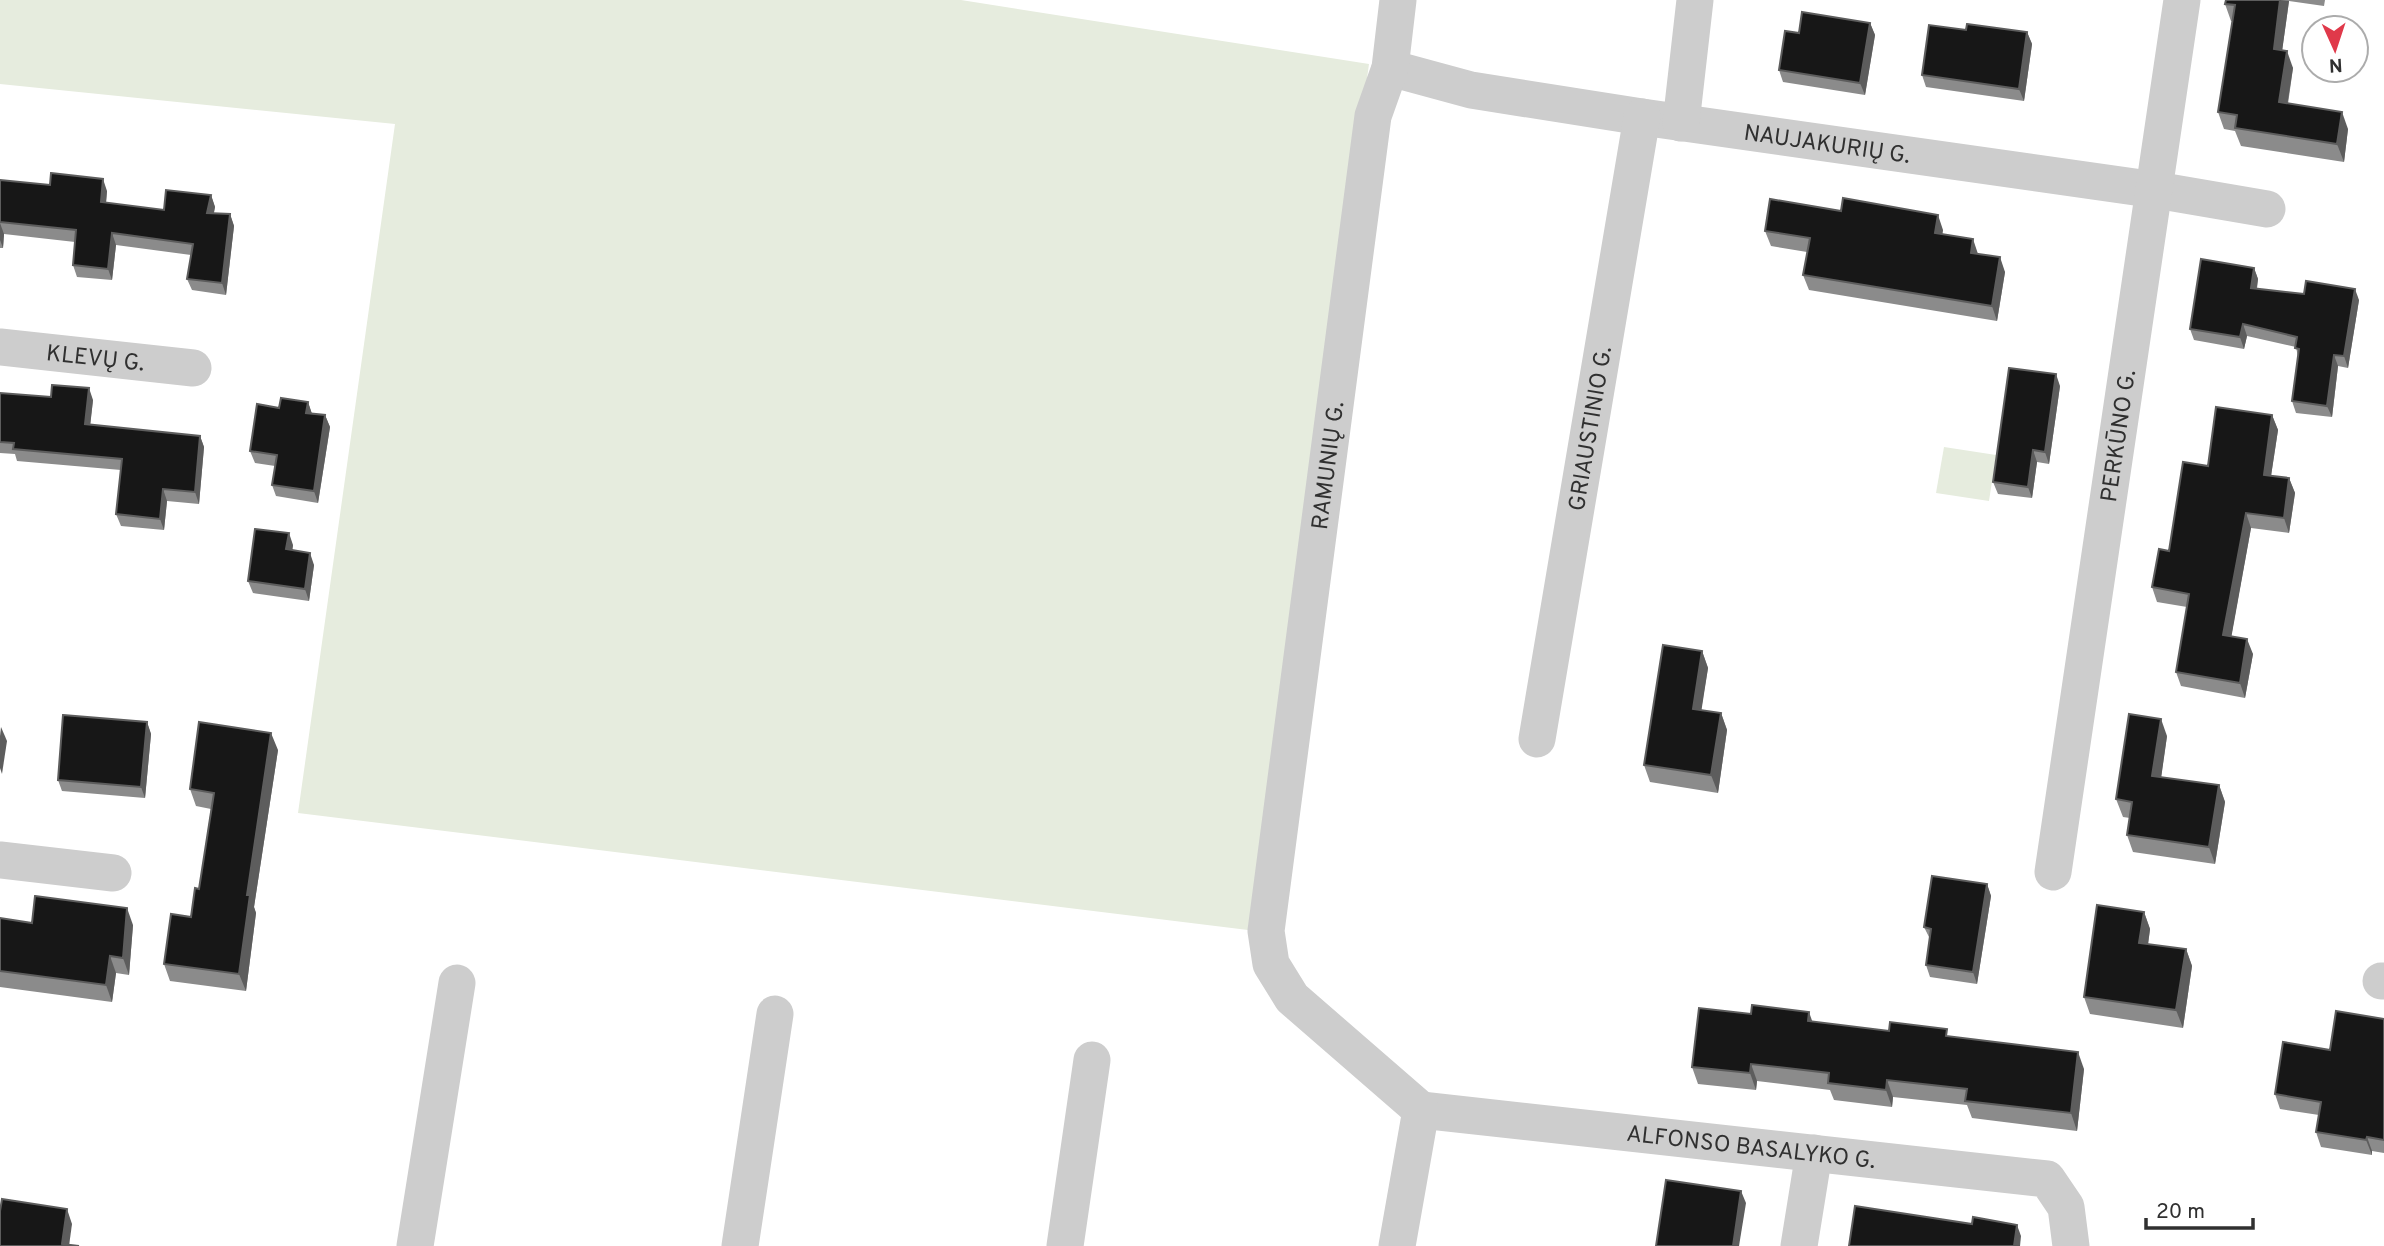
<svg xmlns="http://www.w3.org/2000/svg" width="2384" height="1246" viewBox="0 0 2384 1246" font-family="Overpass,sans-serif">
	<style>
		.green { fill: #e6ecde }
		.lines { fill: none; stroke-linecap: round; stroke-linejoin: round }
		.minor { stroke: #cdcdcd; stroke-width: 37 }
		.wall { fill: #8b8b8b }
		.shaded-wall { fill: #5d5d5d }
		.building { fill: #171717; stroke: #5d5d5d; stroke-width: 2 }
		.labels { text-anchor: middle; stroke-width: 7; stroke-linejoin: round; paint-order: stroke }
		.street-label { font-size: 23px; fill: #303030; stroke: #fff }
	</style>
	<rect width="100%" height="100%" fill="#fff"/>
	<g class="green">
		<path d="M 0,0 L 961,0 L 1369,64 L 1248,930 L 298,813 L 395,124 L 0,84 Z"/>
		<path d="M 1944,447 L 1996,455 L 1989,501 L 1936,493 Z"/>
	</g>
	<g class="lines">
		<g class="minor">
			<path id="s1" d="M 1390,68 L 1471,90 L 1642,117 L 2156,190 L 2267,209"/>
			<path d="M 1681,123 L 1695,0"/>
			<path id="s2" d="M 0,347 L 193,368"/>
			<path id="s3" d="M 1537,739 L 1642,117"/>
			<path d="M 0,860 L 113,873"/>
			<path id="s4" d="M 2053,872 L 2182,0"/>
			<path d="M 2381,981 L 2384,981"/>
			<path id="s5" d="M 1421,1110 L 2047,1179 L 2066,1207 L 2071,1246"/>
			<path d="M 415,1246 L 457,983"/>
			<path d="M 740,1246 L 775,1014"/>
			<path d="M 1065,1246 L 1092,1060"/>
			<path id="s6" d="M 1397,1246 L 1421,1110 L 1292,998 L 1271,964 L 1266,931 L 1373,116 L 1390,68 L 1398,0"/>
			<path d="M 1799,1246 L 1814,1153"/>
		</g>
	</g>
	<g class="wall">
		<path d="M 2226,0 L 2325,0 L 2324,6 L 2289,1 L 2282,51 L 2293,68 L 2288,104 L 2348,129 L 2344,162 L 2241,146 L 2235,131 L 2224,129 L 2218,112 L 2232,21 L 2231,21 L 2225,4 Z"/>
		<path d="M 1870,23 L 1875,35 L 1865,95 L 1783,82 L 1779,70 L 1799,33 Z"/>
		<path d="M 1966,30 L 2027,32 L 2032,44 L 2024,101 L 1926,87 L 1922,75 Z"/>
		<path d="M 0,180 L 107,191 L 106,203 L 164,210 L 211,195 L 215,207 L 214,213 L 230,214 L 234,226 L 226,295 L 192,290 L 187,279 L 191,255 L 116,245 L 112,280 L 77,277 L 73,265 L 75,242 L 4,234 L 3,248 L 0,248 Z"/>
		<path d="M 1943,230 L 1942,234 L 1978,254 L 2005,272 L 1997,321 L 1809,290 L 1803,275 L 1807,252 L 1771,246 L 1765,231 Z"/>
		<path d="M 2254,268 L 2258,279 L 2257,289 L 2359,300 L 2348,368 L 2338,366 L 2332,417 L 2296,413 L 2292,401 L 2298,357 L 2296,347 L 2247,336 L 2244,349 L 2194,340 L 2190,329 Z"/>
		<path d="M 2060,386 L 2049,464 L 2037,462 L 2032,498 L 1998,494 L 1993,482 Z"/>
		<path d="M 0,393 L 93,400 L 90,425 L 200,436 L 204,447 L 199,504 L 167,501 L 164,530 L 121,526 L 116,514 L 121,470 L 17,461 L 15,454 L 0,453 Z"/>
		<path d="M 308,402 L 312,414 L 325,415 L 330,427 L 318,503 L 276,496 L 272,485 L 275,466 L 255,463 L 250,451 L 279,408 Z"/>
		<path d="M 2272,415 L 2278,430 L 2271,476 L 2289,478 L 2295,493 L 2289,533 L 2251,528 L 2231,637 L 2253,654 L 2245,698 L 2181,686 L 2176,672 L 2187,607 L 2157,602 L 2152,587 L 2208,466 Z"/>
		<path d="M 293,545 L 292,550 L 314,565 L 309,601 L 253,593 L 248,581 Z"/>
		<path d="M 1702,651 L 1708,668 L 1701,710 L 1721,713 L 1727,730 L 1718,793 L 1650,782 L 1644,765 Z"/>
		<path d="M 147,722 L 151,734 L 145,798 L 62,791 L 58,780 Z"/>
		<path d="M 2167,736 L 2161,777 L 2219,785 L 2225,802 L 2215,864 L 2133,852 L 2127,835 L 2130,818 L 2123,817 L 2116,799 Z"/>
		<path d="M 278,750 L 254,907 L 256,913 L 246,991 L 170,981 L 164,964 L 191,917 L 199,889 L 211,809 L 196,806 L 190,789 Z"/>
		<path d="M 1987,884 L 1991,896 L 1977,984 L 1930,977 L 1926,965 L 1930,939 L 1924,927 Z"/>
		<path d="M 2144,912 L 2150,929 L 2148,944 L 2186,949 L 2192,966 L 2183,1028 L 2090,1014 L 2084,997 Z"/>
		<path d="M 0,918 L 32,923 L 133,925 L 129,975 L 116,973 L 112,1002 L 0,987 Z"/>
		<path d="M 2384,1019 L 2384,1153 L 2372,1151 L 2372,1155 L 2321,1147 L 2316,1132 L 2319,1115 L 2280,1109 L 2275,1094 L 2330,1050 Z"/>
		<path d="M 1813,1022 L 1889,1031 L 1950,1037 L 2084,1069 L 2077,1131 L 1972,1118 L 1967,1105 L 1893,1097 L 1892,1107 L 1834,1100 L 1830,1090 L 1757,1081 L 1756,1090 L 1698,1084 L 1692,1067 Z"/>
	</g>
	<g class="shaded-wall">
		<path d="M 2280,0 L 2289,1 L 2280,66 L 2274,49 Z"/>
		<path d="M 1870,23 L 1875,35 L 1865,95 L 1860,83 Z"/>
		<path d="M 2027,32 L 2032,44 L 2024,101 L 2019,89 Z"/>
		<path d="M 2287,51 L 2293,68 L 2285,119 L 2279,102 Z"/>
		<path d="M 2342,112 L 2348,129 L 2344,162 L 2337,144 Z"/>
		<path d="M 103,179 L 107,191 L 105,214 L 101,202 Z"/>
		<path d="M 211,195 L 215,207 L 211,225 L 207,213 Z"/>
		<path d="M 230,214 L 234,226 L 226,295 L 222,283 Z"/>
		<path d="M 1938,215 L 1943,230 L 1940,248 L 1935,233 Z"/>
		<path d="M 0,223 L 4,234 L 3,248 L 0,240 Z"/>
		<path d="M 112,233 L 116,245 L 112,280 L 108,269 Z"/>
		<path d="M 1973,239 L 1978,254 L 1971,253 Z"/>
		<path d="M 2000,257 L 2005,272 L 1997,321 L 1992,306 Z"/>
		<path d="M 2254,268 L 2258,279 L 2255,299 L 2251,288 Z"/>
		<path d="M 2355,289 L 2359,300 L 2348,368 L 2344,356 Z"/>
		<path d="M 2243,324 L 2247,336 L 2244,349 L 2240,337 Z"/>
		<path d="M 2334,355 L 2338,366 L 2332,417 L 2327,406 Z"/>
		<path d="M 2056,374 L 2060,386 L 2049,464 L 2045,452 Z"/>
		<path d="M 89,388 L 93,400 L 89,436 L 85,424 Z"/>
		<path d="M 308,402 L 312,414 L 306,413 Z"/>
		<path d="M 325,415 L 330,427 L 318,503 L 314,491 Z"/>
		<path d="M 2272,415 L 2278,430 L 2269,489 L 2264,475 Z"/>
		<path d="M 200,436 L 204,447 L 199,504 L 195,492 Z"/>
		<path d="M 2033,450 L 2037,462 L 2032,498 L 2028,487 Z"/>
		<path d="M 2289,478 L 2295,493 L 2289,533 L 2284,518 Z"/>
		<path d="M 163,489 L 167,501 L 164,530 L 160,519 Z"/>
		<path d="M 2246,513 L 2251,528 L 2229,650 L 2223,635 Z"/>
		<path d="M 289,533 L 293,545 L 291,561 L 286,549 Z"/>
		<path d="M 310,553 L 314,565 L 309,601 L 305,589 Z"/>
		<path d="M 2247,639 L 2253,654 L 2245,698 L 2240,683 Z"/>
		<path d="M 1702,651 L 1708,668 L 1699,726 L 1693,709 Z"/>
		<path d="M 1721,713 L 1727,730 L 1718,793 L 1711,775 Z"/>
		<path d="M 2161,719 L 2167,736 L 2159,793 L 2152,776 Z"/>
		<path d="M 147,722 L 151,734 L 145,798 L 141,787 Z"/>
		<path d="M 1,727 L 7,741 L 2,774 L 0,768 L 0,736 Z"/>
		<path d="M 271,733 L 278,750 L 254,907 L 256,913 L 246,991 L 239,974 L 247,895 Z"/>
		<path d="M 2219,785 L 2225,802 L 2215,864 L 2209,847 Z"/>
		<path d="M 1987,884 L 1991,896 L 1977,984 L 1973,972 Z"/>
		<path d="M 127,908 L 133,925 L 129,975 L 123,958 Z"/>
		<path d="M 2144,912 L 2150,929 L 2146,960 L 2139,943 Z"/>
		<path d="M 2186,949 L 2192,966 L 2183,1028 L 2176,1010 Z"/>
		<path d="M 110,956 L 116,973 L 112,1002 L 106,985 Z"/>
		<path d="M 1809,1012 L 1815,1029 L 1808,1021 Z"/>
		<path d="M 2078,1052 L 2084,1069 L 2077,1131 L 2071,1113 Z"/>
		<path d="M 1751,1064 L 1757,1081 L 1756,1090 L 1750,1073 Z"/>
		<path d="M 1887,1080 L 1893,1097 L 1892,1107 L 1886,1090 Z"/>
		<path d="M 2367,1137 L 2372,1151 L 2372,1155 L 2366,1140 Z"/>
		<path d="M 1741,1191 L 1746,1203 L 1739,1246 L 1733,1246 Z"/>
		<path d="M 67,1209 L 72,1224 L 69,1246 L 62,1244 Z"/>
		<path d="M 2017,1225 L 2021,1236 L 2020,1246 L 2014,1246 Z"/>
	</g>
	<g class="building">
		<path d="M 2226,0 L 2280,0 L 2274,49 L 2287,51 L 2279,102 L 2342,112 L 2337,144 L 2235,128 L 2237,115 L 2218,112 L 2235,5 L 2225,4 Z"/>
		<path d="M 1802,12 L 1870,23 L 1860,83 L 1779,70 L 1785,31 L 1799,33 Z"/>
		<path d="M 1967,24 L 2027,32 L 2019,89 L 1922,75 L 1929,25 L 1966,30 Z"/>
		<path d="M 51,173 L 103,179 L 101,202 L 164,210 L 166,190 L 211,195 L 207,213 L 230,214 L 222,283 L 187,279 L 193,244 L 112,233 L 108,269 L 73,265 L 76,230 L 0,222 L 0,180 L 50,185 Z"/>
		<path d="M 1843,198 L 1938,215 L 1935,233 L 1973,239 L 1971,253 L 2000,257 L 1992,306 L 1803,275 L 1810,238 L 1765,231 L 1770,199 L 1841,211 Z"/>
		<path d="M 2201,259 L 2254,268 L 2251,288 L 2304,294 L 2306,281 L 2355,289 L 2344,356 L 2334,355 L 2327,406 L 2292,401 L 2299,349 L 2295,348 L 2297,337 L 2243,324 L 2240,337 L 2190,329 Z"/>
		<path d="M 2009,368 L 2056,374 L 2045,452 L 2033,450 L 2028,487 L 1993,482 Z"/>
		<path d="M 52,385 L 89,388 L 85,424 L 200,436 L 195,492 L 163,489 L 160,519 L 116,514 L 122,459 L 13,449 L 14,443 L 0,442 L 0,393 L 51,397 Z"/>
		<path d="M 281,398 L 308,402 L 306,413 L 325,415 L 314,491 L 272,485 L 277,455 L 250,451 L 257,404 L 279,408 Z"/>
		<path d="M 2216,407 L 2272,415 L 2264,475 L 2289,478 L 2284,518 L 2246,513 L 2223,635 L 2247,639 L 2240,683 L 2176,672 L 2189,594 L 2152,587 L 2159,549 L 2169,551 L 2183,462 L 2208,466 Z"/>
		<path d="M 255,529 L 289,533 L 286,549 L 310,553 L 305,589 L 248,581 Z"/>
		<path d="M 1663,645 L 1702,651 L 1693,709 L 1721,713 L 1711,775 L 1644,765 Z"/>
		<path d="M 2129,714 L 2161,719 L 2152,776 L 2219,785 L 2209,847 L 2127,835 L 2132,802 L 2116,799 Z"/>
		<path d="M 63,715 L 147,722 L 141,787 L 58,780 Z"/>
		<path d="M 199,722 L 271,733 L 247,895 L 250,895 L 239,974 L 164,964 L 171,914 L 191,917 L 195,888 L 199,889 L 214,793 L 190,789 Z"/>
		<path d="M 1932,876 L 1987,884 L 1973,972 L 1926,965 L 1931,929 L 1924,927 Z"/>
		<path d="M 35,896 L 127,908 L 123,958 L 110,956 L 106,985 L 0,971 L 0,918 L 32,923 Z"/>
		<path d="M 2097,905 L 2144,912 L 2139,943 L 2186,949 L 2176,1010 L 2084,997 Z"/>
		<path d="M 1752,1005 L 1809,1012 L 1808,1021 L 1889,1031 L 1890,1022 L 1947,1029 L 1946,1036 L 2078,1052 L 2071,1113 L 1965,1101 L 1967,1089 L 1887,1080 L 1886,1090 L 1828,1083 L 1829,1073 L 1751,1064 L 1750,1073 L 1692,1067 L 1699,1008 L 1751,1014 Z"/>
		<path d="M 2336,1011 L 2384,1019 L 2384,1140 L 2367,1137 L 2366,1140 L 2316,1132 L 2321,1102 L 2275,1094 L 2283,1042 L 2330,1050 Z"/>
		<path d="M 1666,1180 L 1741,1191 L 1733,1246 L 1656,1246 Z"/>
		<path d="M 2,1199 L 67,1209 L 62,1244 L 79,1246 L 0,1246 L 0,1211 Z"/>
		<path d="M 1855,1206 L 1972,1224 L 1973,1217 L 2017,1225 L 2014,1246 L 1849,1246 Z"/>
	</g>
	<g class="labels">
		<g class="street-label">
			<text dy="8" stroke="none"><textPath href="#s1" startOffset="444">NAUJAKURIŲ G.</textPath></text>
			<text dy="8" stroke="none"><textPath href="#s2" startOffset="96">KLEVŲ G.</textPath></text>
			<text dy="8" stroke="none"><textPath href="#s3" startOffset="315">GRIAUSTINIO G.</textPath></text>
			<text dy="8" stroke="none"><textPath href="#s4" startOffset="441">PERKŪNO G.</textPath></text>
			<text dy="8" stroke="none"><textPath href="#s6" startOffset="852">RAMUNIŲ G.</textPath></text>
			<text dy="8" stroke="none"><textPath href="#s5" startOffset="332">ALFONSO BASALYKO G.</textPath></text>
		</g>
	</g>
	<g transform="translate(2335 49) rotate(177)"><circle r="33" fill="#ffffff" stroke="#acacac" stroke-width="2"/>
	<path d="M0-5L12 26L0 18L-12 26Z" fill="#e0394a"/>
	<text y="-10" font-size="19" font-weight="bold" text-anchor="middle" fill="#303030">N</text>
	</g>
	<path d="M2146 1218v10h107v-10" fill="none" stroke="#303030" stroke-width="3.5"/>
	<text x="2156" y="1218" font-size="21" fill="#303030" stroke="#ffffff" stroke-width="5" paint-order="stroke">20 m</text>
</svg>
